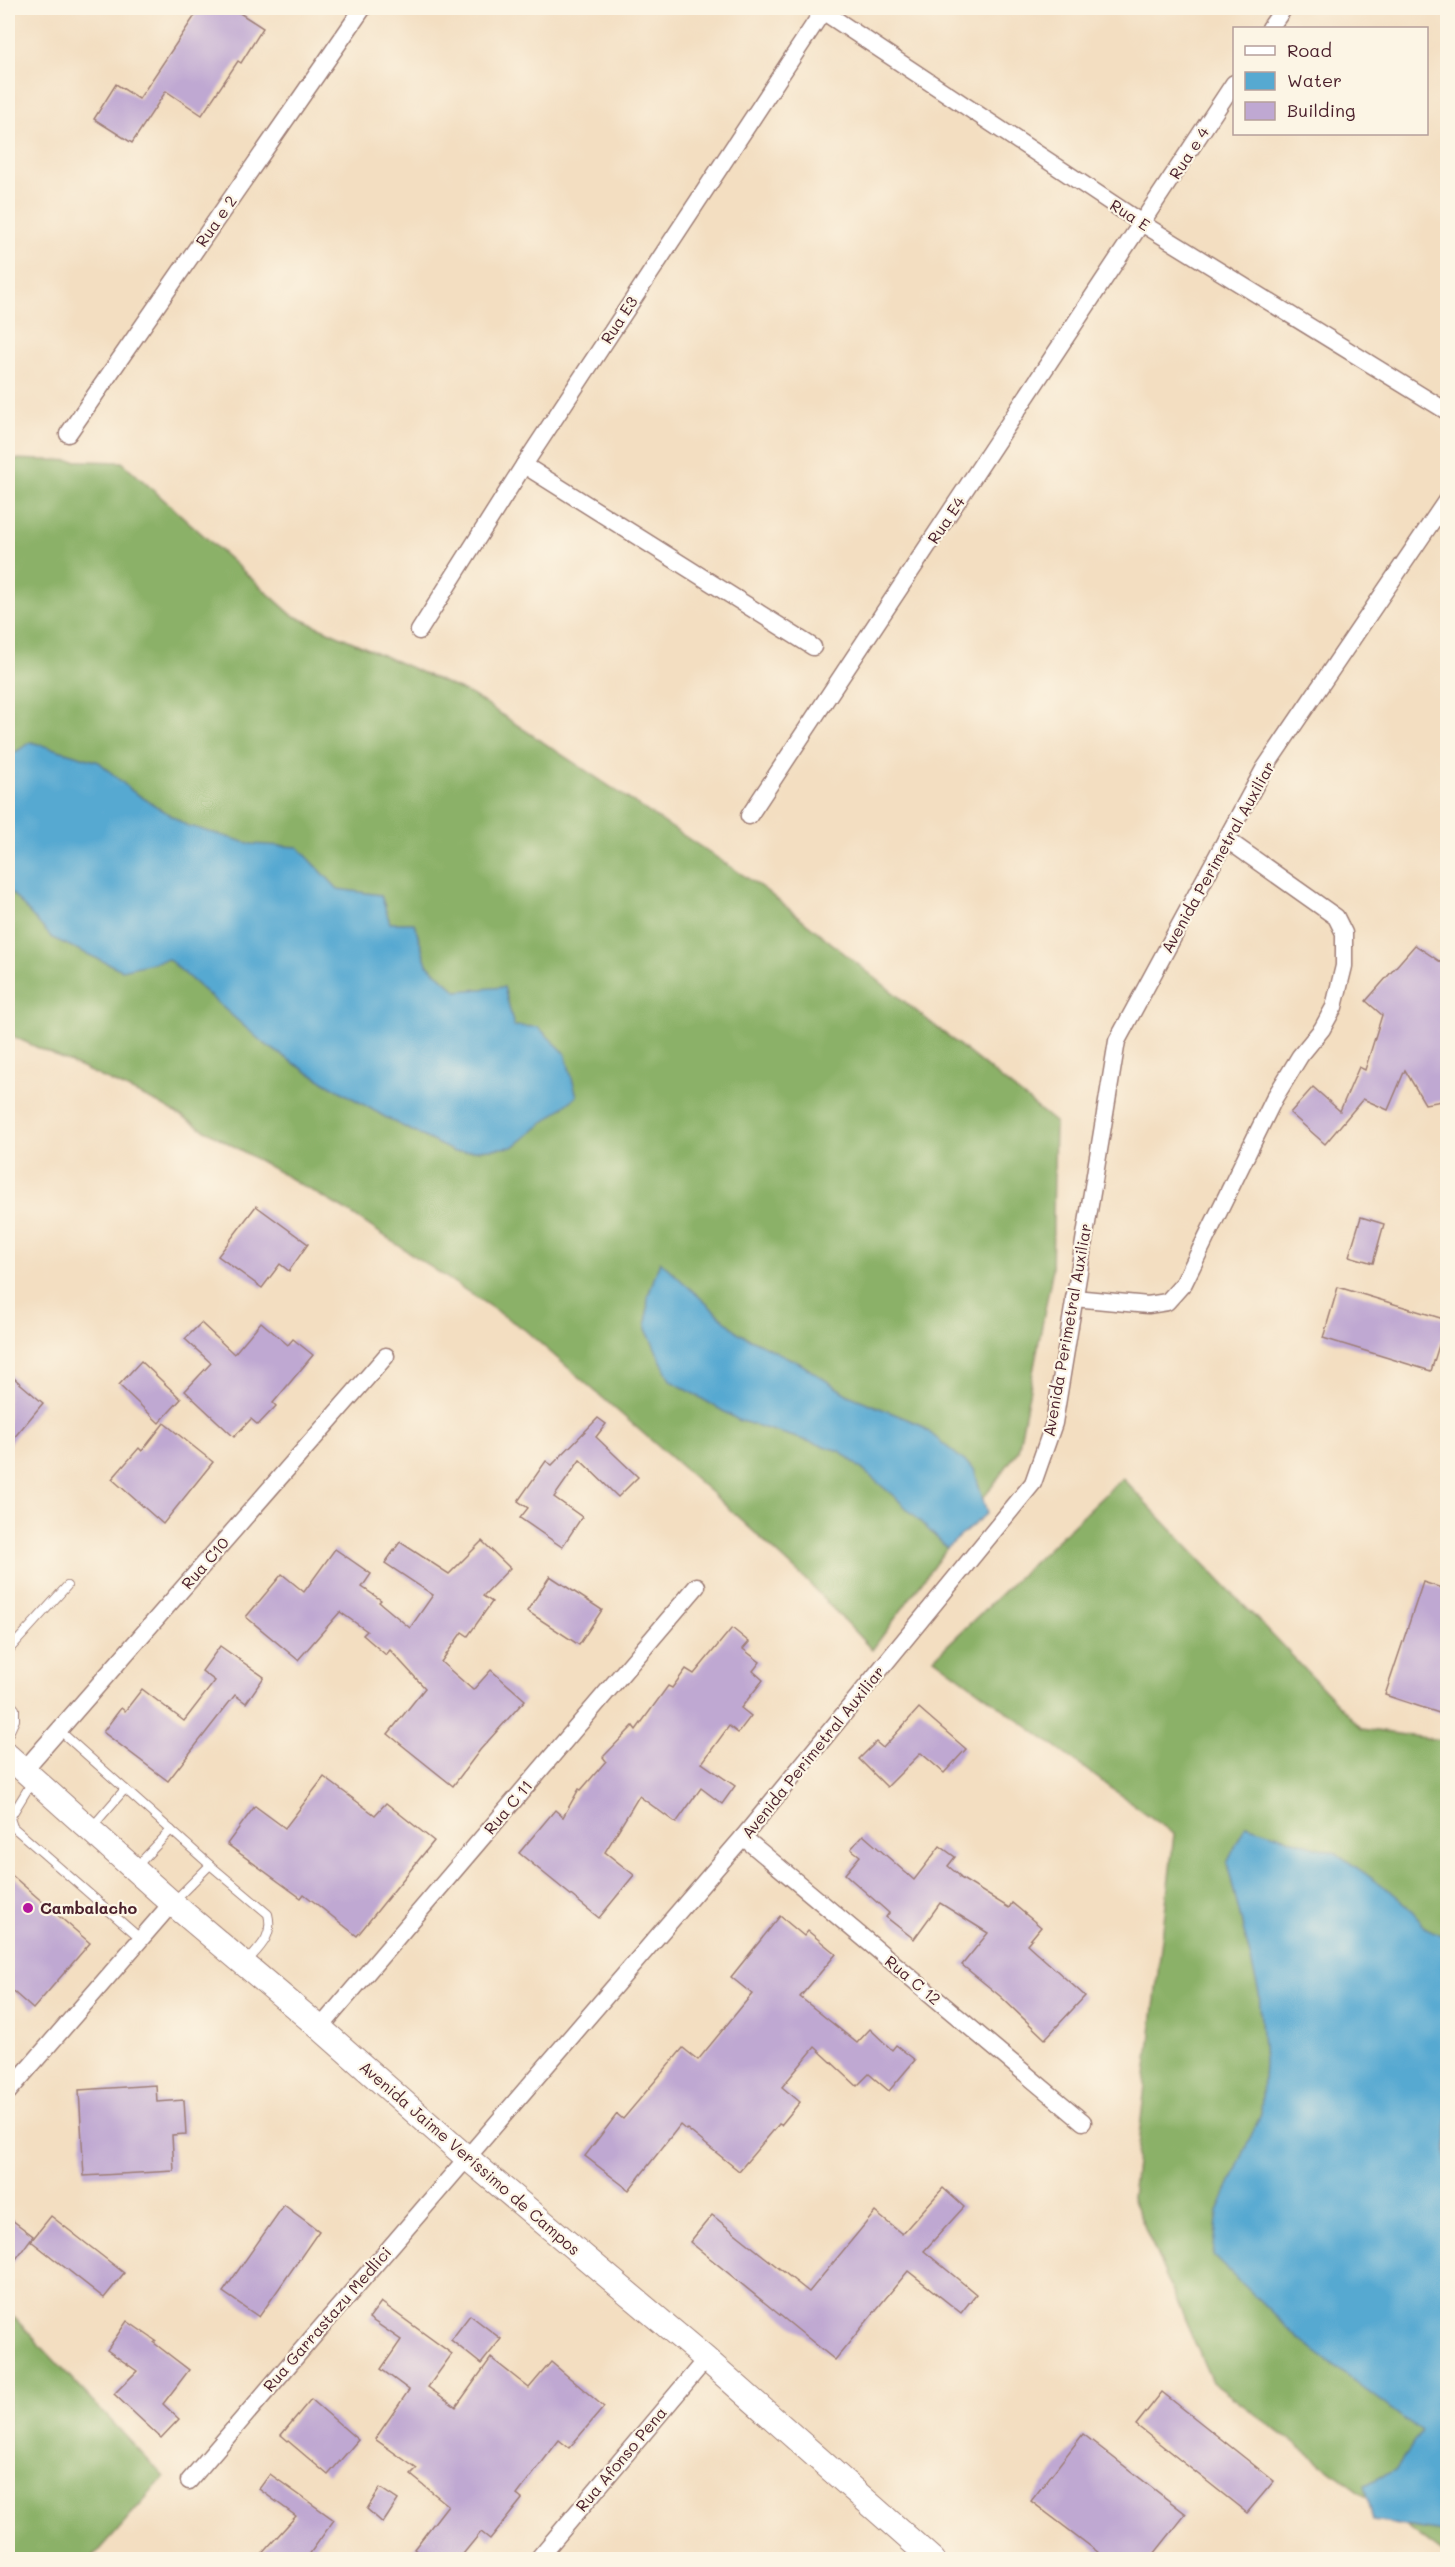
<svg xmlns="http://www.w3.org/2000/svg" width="1455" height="2567" viewBox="0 0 1455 2567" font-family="Mali,sans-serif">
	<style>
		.forest { fill: #8bb167; stroke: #6a6849; stroke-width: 1.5 }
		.water { fill: #56a9d1; stroke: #50647e; stroke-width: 1.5 }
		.building { fill: #bfa8d2 }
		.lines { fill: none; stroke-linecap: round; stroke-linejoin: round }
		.lane-casing { stroke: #9e7e76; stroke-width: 10 }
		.street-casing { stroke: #9e7e76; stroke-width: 19 }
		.secondary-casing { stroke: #9e7e76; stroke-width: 26 }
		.lane { stroke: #fff; stroke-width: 8 }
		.street { stroke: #fff; stroke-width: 16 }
		.secondary { stroke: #fff; stroke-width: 24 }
		.poi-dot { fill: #b5179e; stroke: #fcf5e5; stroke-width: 2 }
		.labels { text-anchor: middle; stroke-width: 4.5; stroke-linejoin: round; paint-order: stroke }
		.street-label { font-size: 16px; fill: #4a1f2b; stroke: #fcf5e5 }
		.poi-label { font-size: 16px; font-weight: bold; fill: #4a1f2b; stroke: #fcf5e5; text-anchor: start }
	</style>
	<rect width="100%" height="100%" fill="#fcf5e5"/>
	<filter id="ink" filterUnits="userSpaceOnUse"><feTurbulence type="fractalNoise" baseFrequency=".0167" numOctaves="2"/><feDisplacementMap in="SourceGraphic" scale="12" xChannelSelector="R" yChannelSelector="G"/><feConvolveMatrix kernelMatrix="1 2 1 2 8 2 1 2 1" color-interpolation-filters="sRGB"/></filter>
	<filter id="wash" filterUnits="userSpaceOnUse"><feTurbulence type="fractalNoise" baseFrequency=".008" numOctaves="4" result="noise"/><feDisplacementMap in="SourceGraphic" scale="24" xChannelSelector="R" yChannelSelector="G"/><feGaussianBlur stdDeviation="1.35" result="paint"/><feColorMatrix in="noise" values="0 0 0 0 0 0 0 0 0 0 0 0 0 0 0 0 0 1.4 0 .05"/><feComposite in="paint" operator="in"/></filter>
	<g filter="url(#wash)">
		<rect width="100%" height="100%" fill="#f3dec1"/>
		<g class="forest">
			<path d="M 8,459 L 122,462 L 292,615 L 472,695 L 764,889 L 1055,1122 L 1052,1273 L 1018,1451 L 872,1650 L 803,1577 L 715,1496 L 525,1330 L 347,1211 L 158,1103 L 8,1034 Z"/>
			<path d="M 1122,1478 L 1362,1729 L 1447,1741 L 1447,2557 L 1212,2382 L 1132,2198 L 1174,1834 L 934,1658 Z"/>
			<path d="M 8,2311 L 164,2477 L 92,2559 L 8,2559 Z"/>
		</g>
		<g class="water">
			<path d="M 31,742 L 99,762 L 132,791 L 186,825 L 251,844 L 298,847 L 338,889 L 381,895 L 390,923 L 414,923 L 427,964 L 457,991 L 504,987 L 514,1026 L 538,1027 L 565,1053 L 577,1096 L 513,1147 L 454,1152 L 392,1121 L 309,1073 L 263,1043 L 168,959 L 122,970 L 52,938 L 8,889 L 8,757 Z"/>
			<path d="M 660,1261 L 740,1334 L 801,1364 L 848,1395 L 919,1424 L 974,1469 L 987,1513 L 947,1548 L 895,1497 L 840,1451 L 738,1420 L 670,1380 L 646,1329 L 648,1296 Z"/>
			<path d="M 1246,1825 L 1336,1853 L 1401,1899 L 1426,1928 L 1447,1938 L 1447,2559 L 1443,2532 L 1373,2521 L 1365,2485 L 1395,2470 L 1421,2432 L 1301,2341 L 1213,2255 L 1218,2211 L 1261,2113 L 1264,2062 L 1259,1993 L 1227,1863 Z"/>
		</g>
		<g id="blocks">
			<g class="building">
				<path d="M 200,8 L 232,8 L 263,28 L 241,63 L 238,61 L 202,115 L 166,91 L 132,143 L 94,119 L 116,84 L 139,99 Z"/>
				<path d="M 1415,945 L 1448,967 L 1448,1100 L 1425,1104 L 1405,1070 L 1388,1110 L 1363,1099 L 1325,1144 L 1290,1113 L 1313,1087 L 1340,1111 L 1359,1067 L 1365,1070 L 1382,1015 L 1366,1001 Z"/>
				<path d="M 256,1206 L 308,1244 L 289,1271 L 280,1264 L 262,1288 L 218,1256 Z"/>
				<path d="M 1361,1217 L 1384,1224 L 1373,1263 L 1349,1256 Z"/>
				<path d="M 1338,1287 L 1447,1320 L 1431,1371 L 1323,1338 Z"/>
				<path d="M 261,1322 L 288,1345 L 293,1339 L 313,1355 L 273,1403 L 276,1406 L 258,1425 L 251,1419 L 234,1437 L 185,1391 L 211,1363 L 185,1339 L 201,1323 L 234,1354 Z"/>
				<path d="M 141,1361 L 181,1399 L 159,1423 L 119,1385 Z"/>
				<path d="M 8,1373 L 43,1403 L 8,1445 Z"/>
				<path d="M 598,1418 L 606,1424 L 596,1437 L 638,1477 L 618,1497 L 580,1460 L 554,1497 L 582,1517 L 562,1547 L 520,1518 L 528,1508 L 518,1501 L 546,1461 L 552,1465 Z"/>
				<path d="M 164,1423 L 213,1462 L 163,1524 L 112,1479 L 139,1448 L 142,1451 Z"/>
				<path d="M 482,1541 L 510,1568 L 483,1596 L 492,1602 L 468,1636 L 462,1632 L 441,1662 L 473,1690 L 491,1670 L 525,1700 L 480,1750 L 453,1786 L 388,1734 L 425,1688 L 390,1650 L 386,1655 L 363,1635 L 367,1631 L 340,1612 L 298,1660 L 246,1617 L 282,1574 L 304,1592 L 335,1549 L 371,1574 L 362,1587 L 381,1600 L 379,1602 L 410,1628 L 433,1595 L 385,1563 L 400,1542 L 449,1574 Z"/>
				<path d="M 550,1576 L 602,1610 L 579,1645 L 527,1611 Z"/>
				<path d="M 1423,1582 L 1448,1590 L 1448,1716 L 1385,1695 Z"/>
				<path d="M 732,1628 L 749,1642 L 743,1649 L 760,1662 L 753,1671 L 763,1680 L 741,1708 L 751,1716 L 738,1733 L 729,1726 L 702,1763 L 735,1786 L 722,1804 L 701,1788 L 676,1823 L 639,1796 L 605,1852 L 634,1875 L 599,1918 L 519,1853 L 555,1810 L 563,1817 L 579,1789 L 581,1790 L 606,1761 L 603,1757 L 633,1726 L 636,1730 L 668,1686 L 672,1688 L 686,1669 L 694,1674 Z"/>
				<path d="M 220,1646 L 264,1677 L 246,1703 L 235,1695 L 168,1781 L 103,1732 L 121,1708 L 125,1711 L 142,1689 L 184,1721 L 215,1681 L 202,1671 Z"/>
				<path d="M 919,1708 L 966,1749 L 944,1773 L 921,1753 L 887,1787 L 859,1759 L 876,1742 L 883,1748 Z"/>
				<path d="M 324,1777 L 375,1815 L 386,1803 L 434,1841 L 357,1936 L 304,1894 L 301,1898 L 227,1844 L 255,1806 L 285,1828 Z"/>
				<path d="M 863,1835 L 914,1880 L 940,1846 L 955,1857 L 948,1866 L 960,1876 L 959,1877 L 1009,1908 L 1012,1903 L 1041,1927 L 1027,1944 L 1085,1996 L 1045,2039 L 1000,1996 L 962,1965 L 988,1933 L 940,1903 L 914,1939 L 886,1917 L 889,1913 L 845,1874 L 860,1856 L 851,1849 Z"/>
				<path d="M 8,1872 L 90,1943 L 33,2009 L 8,1987 Z"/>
				<path d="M 780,1916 L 804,1936 L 808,1931 L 836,1954 L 800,1997 L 857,2043 L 870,2029 L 892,2050 L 896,2045 L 915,2060 L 889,2091 L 869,2074 L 857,2086 L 815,2047 L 782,2087 L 800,2102 L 781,2125 L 779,2124 L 739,2171 L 687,2129 L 686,2130 L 680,2125 L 629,2190 L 585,2156 L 617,2114 L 623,2119 L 683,2048 L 698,2060 L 752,1994 L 731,1977 Z"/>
				<path d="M 156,2085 L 157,2102 L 184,2100 L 186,2134 L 172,2135 L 174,2171 L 84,2176 L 79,2090 Z"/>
				<path d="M 943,2188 L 964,2207 L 924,2251 L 976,2294 L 961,2313 L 908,2271 L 835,2360 L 690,2242 L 712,2215 L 809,2292 L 875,2212 L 902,2234 Z"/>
				<path d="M 284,2205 L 319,2231 L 259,2317 L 223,2292 Z"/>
				<path d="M 51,2216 L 124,2273 L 104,2298 L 31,2241 Z"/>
				<path d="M 8,2217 L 33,2236 L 8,2270 Z"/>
				<path d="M 381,2302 L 452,2354 L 428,2387 L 456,2407 L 491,2358 L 529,2388 L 551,2362 L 604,2407 L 569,2448 L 559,2440 L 517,2495 L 522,2499 L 490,2539 L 481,2532 L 459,2559 L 426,2559 L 414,2549 L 448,2505 L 411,2475 L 417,2469 L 375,2439 L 409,2390 L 381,2369 L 401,2340 L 369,2318 Z"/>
				<path d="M 470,2315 L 501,2339 L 481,2364 L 451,2340 Z"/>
				<path d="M 127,2321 L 156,2341 L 154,2343 L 189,2370 L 163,2404 L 179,2419 L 161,2438 L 114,2394 L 137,2371 L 107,2350 Z"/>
				<path d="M 1162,2392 L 1274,2481 L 1247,2513 L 1136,2425 Z"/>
				<path d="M 311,2399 L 358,2440 L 328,2475 L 281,2435 Z"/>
				<path d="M 1083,2434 L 1186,2514 L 1150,2559 L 1107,2559 L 1031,2501 Z"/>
				<path d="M 270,2474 L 334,2520 L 306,2559 L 257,2559 L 296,2516 L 259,2489 Z"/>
				<path d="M 380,2488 L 398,2500 L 383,2523 L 367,2509 Z"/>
			</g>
		</g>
	</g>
	<g filter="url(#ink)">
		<use href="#blocks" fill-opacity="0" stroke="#9e7e76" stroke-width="1.5"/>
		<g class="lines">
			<g class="lane-casing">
				<g id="lane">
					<path d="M 8,1651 L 67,1586"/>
					<path d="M 8,1701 L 15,1709 L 15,1720 L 8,1735"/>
					<path d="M 59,1730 L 210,1865 L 268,1914 C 274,1937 259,1948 245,1964"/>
					<path d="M 32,1782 L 10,1818 L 13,1827 L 140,1938"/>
					<path d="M 92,1827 L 125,1789"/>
					<path d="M 136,1867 L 171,1830"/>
					<path d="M 174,1901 L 210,1865"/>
				</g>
			</g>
			<g class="street-casing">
				<g id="street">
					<path d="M 818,8 L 1143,224 L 1448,412"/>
					<path d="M 1270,28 L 1284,8"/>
					<path d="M 68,434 L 363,8"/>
					<path d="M 524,465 L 813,647"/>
					<path d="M 419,631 L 524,465 L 825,8"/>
					<path d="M 749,816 L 1234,83"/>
					<path d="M 1074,1298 L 1148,1305 L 1167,1302 L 1184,1283 L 1275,1097 L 1300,1056 L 1322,1029 L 1334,1007 L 1344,966 L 1344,933 L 1336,917 L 1226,839"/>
					<path d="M 24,1770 L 386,1356"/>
					<path d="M 743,1837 L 1083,2122"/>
					<path d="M 320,2028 L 697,1586"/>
					<path d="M 8,2092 L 172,1903"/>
					<path d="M 189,2481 L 743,1837 L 1033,1483 L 1054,1423 L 1117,1041 L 1264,769 L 1448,498"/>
					<path d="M 537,2560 L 706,2359"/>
				</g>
			</g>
			<g class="secondary-casing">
				<path id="secondary" d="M 8,1756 L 172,1903 L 320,2028 L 466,2157 L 706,2359 L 933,2560"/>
			</g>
			<use href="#lane" class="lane"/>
			<use href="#street" class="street"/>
			<use href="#secondary" class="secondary"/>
		</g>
	</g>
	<circle class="poi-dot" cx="28" cy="1908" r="6"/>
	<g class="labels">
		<g class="street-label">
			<text transform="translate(1189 153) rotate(-57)" y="6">Rua e 4</text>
			<text transform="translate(1130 215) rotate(33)" y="6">Rua E</text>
			<text transform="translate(216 221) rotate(-55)" y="6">Rua e 2</text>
			<text transform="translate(619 320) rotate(-57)" y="6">Rua E3</text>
			<text transform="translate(946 520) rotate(-56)" y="6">Rua E4</text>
			<text transform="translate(1218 857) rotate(-61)" y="6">Avenida Perimetral Auxiliar</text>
			<text transform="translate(1067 1330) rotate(-80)" y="6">Avenida Perimetral Auxiliar</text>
			<text transform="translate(205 1563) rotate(-49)" y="6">Rua C10</text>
			<text transform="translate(813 1752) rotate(-51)" y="6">Avenida Perimetral Auxiliar</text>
			<text transform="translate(508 1807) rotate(-50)" y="6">Rua C 11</text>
			<text transform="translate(913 1980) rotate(40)" y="6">Rua C 12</text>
			<text transform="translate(470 2158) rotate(41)" y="6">Avenida Jaime Veríssimo de Campos</text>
			<text transform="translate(327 2319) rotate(-49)" y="6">Rua Garrastazu Medlici</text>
			<text transform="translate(621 2459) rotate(-50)" y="6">Rua Afonso Pena</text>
		</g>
		<g class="poi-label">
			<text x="40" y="1914">Cambalacho</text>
		</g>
	</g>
	<rect width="1455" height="2567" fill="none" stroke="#fcf5e5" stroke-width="30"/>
	<rect x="1233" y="27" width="195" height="108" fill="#fcf5e5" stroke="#b59f9b" stroke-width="1.5"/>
	<rect x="1245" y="46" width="30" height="9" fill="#ffffff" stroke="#b59f9b" stroke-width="1.5"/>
	<text x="1287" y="57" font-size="18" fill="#4a1f2b">Road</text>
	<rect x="1245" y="72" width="30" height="18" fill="#56a9d1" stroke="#b59f9b" stroke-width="1.5"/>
	<text x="1287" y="87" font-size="18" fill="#4a1f2b">Water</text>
	<rect x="1245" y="102" width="30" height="18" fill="#bfa8d2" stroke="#b59f9b" stroke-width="1.5"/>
	<text x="1287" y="117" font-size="18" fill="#4a1f2b">Building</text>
</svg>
